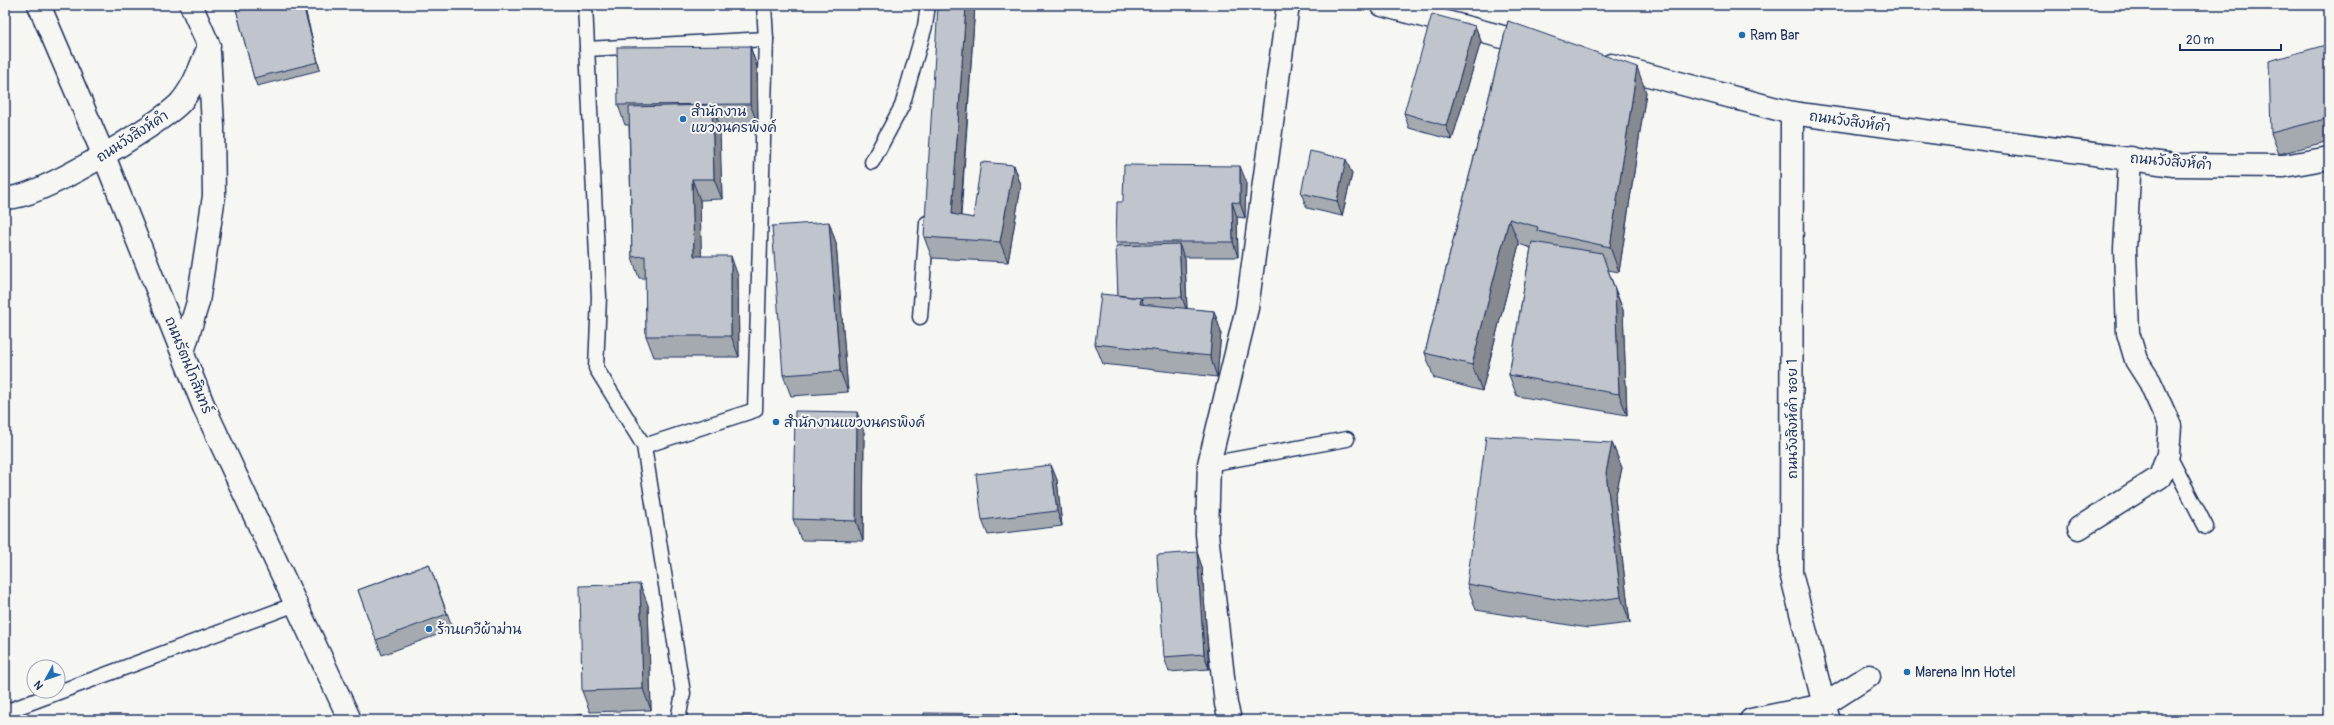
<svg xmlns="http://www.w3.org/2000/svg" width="2334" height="725" viewBox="0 0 2334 725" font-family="Pangolin,'Playpen Sans Thai',sans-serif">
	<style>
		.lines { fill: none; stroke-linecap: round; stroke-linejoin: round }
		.lane-casing { stroke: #1b2f5e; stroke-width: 17 }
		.street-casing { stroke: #1b2f5e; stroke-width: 25 }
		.secondary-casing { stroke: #1b2f5e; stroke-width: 25 }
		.lane { stroke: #f6f6f2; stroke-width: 14 }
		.street { stroke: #f6f6f2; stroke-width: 22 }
		.secondary { stroke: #f6f6f2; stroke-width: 22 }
		.wall { fill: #a5a9b0; stroke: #1b2f5e }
		.shaded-wall { fill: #868990; stroke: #1b2f5e }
		.building { fill: #c0c4cd; stroke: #1b2f5e }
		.poi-dot { fill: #1f6fb2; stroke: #f6f6f2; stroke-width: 1.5 }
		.labels { text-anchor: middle; stroke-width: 4; stroke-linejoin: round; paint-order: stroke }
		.poi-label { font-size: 14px; fill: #1b2f5e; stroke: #f6f6f2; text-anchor: start }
		.street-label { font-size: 14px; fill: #1b2f5e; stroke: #f6f6f2 }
	</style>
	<rect width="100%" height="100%" fill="#f6f6f2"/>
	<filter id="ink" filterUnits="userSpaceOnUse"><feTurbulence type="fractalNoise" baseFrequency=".025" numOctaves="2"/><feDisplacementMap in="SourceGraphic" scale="8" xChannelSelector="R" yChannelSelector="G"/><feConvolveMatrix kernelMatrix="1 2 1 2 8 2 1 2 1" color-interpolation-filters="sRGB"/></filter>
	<g filter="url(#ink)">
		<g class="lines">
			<g class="lane-casing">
				<g id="lane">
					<path d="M 585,5 L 599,297 L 596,368 L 644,446 L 683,693 L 678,720"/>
					<path d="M 587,49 L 766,39"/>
					<path d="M 872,162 L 902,106 L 925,26 L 928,5"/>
					<path d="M 920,317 L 927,223"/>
					<path d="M 644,446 L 755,410 L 766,39 L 764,5"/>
					<path d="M 2168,454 L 2206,527"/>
					<path d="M 1209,464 L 1347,439"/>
					<path d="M 5,712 L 296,604"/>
				</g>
			</g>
			<g class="street-casing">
				<g id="street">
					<path d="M 1792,113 L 1791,573 L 1824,705 L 1829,720"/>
					<path d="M 2079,528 L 2160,477 L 2168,454 L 2170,426 L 2150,382 L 2136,360 L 2128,333 L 2125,249 L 2130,158"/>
					<path d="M 1230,720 L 1226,704 L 1207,534 L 1209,464 L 1247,308 L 1288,5"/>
					<path d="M 1751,720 L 1824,705 L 1869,676"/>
				</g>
			</g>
			<g class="secondary-casing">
				<g id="secondary">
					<path d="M 39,5 L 104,156 L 204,407 L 350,720"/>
					<path d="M 1382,5 L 1533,45"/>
					<path d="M 1611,65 L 1792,113 L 2174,165 L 2284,166 L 2329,158"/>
					<path d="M 5,197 C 28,206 161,123 180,103 C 194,87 201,66 209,46 L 191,5"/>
					<path d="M 183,352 L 198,302 L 214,196 L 213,126 L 209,52"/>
				</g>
			</g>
			<use href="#lane" class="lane"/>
			<use href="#street" class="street"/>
			<use href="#secondary" class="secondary"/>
		</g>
		<g class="wall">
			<path d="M 235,5 L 304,5 L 320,70 L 257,86 L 254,78 Z"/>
			<path d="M 975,5 L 961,216 L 973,218 L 1014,165 L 1021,186 L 1008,262 L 932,258 L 924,237 Z"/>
			<path d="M 1508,21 L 1646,92 L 1619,272 L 1608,270 L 1623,310 L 1627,415 L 1517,396 L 1509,375 L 1531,248 L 1519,244 L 1482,391 L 1434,378 L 1425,353 Z"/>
			<path d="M 1475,26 L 1481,41 L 1452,140 L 1409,128 L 1404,113 Z"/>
			<path d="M 2329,44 L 2329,141 L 2279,154 L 2271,133 Z"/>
			<path d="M 750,46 L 757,67 L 758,125 L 719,125 L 722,199 L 700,200 L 701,256 L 738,276 L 739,357 L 654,357 L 646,336 L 646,278 L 639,278 L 632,257 L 629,125 L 625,125 L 618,105 Z"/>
			<path d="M 1352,174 L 1342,216 L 1307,208 L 1301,193 Z"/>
			<path d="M 1246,181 L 1245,218 L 1237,217 L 1238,257 L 1184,257 L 1185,259 L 1187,309 L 1214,311 L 1221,332 L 1217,377 L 1103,364 L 1095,344 L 1118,295 L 1118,246 L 1116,242 L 1123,202 Z"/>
			<path d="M 829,222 L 836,243 L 848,392 L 791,396 L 783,375 Z"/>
			<path d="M 864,432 L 863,541 L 801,540 L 793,519 Z"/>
			<path d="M 1612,443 L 1622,468 L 1615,498 L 1630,623 L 1588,628 L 1476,610 L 1467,584 Z"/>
			<path d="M 1051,465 L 1057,480 L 1062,526 L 988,535 L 982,520 Z"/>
			<path d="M 1197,552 L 1202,567 L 1209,669 L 1169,672 L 1164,657 Z"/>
			<path d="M 429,564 L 453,629 L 382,655 L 358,590 Z"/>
			<path d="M 648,605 L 651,710 L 590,712 L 582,691 Z"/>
		</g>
		<g class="shaded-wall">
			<path d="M 303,5 L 304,5 L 320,70 L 318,62 Z"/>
			<path d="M 966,5 L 975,5 L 959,235 L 952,214 Z"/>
			<path d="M 1475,26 L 1481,41 L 1452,140 L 1446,126 Z"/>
			<path d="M 750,46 L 757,67 L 758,125 L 750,104 Z"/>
			<path d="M 1637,67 L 1646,92 L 1619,272 L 1610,247 Z"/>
			<path d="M 712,105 L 720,126 L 722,199 L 714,179 Z"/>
			<path d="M 1346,159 L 1352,174 L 1342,216 L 1337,201 Z"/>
			<path d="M 1014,165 L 1021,186 L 1008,262 L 1000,242 Z"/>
			<path d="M 1240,166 L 1246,181 L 1245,218 L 1240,203 Z"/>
			<path d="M 692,179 L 700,200 L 702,277 L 694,256 Z"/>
			<path d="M 1232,202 L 1237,217 L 1238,257 L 1233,242 Z"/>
			<path d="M 1509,219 L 1519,244 L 1482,391 L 1472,365 Z"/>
			<path d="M 829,222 L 836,243 L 848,392 L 840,371 Z"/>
			<path d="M 1179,244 L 1185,259 L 1187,312 L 1182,297 Z"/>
			<path d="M 731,256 L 738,276 L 739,357 L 731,336 Z"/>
			<path d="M 1615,290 L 1623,310 L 1627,415 L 1619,394 Z"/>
			<path d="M 1141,298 L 1149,318 L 1140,304 Z"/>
			<path d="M 1214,311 L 1221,332 L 1217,377 L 1210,356 Z"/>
			<path d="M 857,412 L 864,432 L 863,541 L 856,521 Z"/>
			<path d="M 1612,443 L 1622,468 L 1615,498 L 1630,623 L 1621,597 L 1606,473 Z"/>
			<path d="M 1051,465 L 1057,480 L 1062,526 L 1057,511 Z"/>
			<path d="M 1197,552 L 1202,567 L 1209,669 L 1204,654 Z"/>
			<path d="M 640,584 L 648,605 L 651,710 L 643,689 Z"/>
			<path d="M 1016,714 L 1019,720 L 1016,720 Z"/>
		</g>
		<g class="building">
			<path d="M 235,5 L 303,5 L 318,62 L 254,78 Z"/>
			<path d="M 938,5 L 966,5 L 952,214 L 973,218 L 981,162 L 1014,165 L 1000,242 L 924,237 Z"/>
			<path d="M 1432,14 L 1475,26 L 1446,126 L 1404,113 Z"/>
			<path d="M 1508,21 L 1637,67 L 1610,247 L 1537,231 L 1538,227 L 1509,219 L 1472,365 L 1425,353 Z"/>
			<path d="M 2329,44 L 2329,118 L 2271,133 L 2269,61 Z"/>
			<path d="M 750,46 L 750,104 L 618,105 L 617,47 Z"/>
			<path d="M 712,105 L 714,179 L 692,179 L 694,256 L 731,256 L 731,336 L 646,336 L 645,256 L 632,257 L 629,107 Z"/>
			<path d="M 1310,151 L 1346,159 L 1337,201 L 1301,193 Z"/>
			<path d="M 1124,165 L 1240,166 L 1240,203 L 1232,202 L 1233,242 L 1116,242 L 1117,202 L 1123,202 Z"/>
			<path d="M 829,222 L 840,371 L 783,375 L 772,226 Z"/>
			<path d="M 1532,242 L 1602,253 L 1615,290 L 1619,394 L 1509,375 Z"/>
			<path d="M 1179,244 L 1182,297 L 1141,298 L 1118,295 L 1116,246 Z"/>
			<path d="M 1101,294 L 1141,298 L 1140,304 L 1214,311 L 1210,356 L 1095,344 Z"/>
			<path d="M 795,411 L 857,412 L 856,521 L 793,519 Z"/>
			<path d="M 1486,436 L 1612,443 L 1606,473 L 1621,597 L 1579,603 L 1467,584 Z"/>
			<path d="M 1051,465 L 1057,511 L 982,520 L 976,474 Z"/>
			<path d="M 1197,552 L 1204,654 L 1164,657 L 1157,555 Z"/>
			<path d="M 429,564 L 447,614 L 376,640 L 358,590 Z"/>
			<path d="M 640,584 L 643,689 L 582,691 L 580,586 Z"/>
			<path d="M 924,713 L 1016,714 L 1016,720 L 924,720 Z"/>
			<path d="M 582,714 L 583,720 L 555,720 Z"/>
			<path d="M 756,716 L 756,720 L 704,720 L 704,717 Z"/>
		</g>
	</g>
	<g class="poi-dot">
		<circle cx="1742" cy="35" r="4"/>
		<circle cx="683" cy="119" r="4"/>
		<circle cx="776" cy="422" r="4"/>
		<circle cx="429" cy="629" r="4"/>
		<circle cx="1907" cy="672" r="4"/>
	</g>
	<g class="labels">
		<g class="poi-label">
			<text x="1750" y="40">Ram Bar</text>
			<text x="691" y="116">สำนักงาน<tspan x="691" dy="16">แขวงนครพิงค์</tspan></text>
			<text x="784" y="427">สำนักงานแขวงนครพิงค์</text>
			<text x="437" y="634">ร้านเควีผ้าม่าน</text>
			<text x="1915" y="677">Marena Inn Hotel</text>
		</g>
		<g class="street-label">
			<text transform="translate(1850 121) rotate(8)" y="5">ถนนวังสิงห์คำ</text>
			<text transform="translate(132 136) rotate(-33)" y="5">ถนนวังสิงห์คำ</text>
			<text transform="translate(2171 161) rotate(5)" y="5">ถนนวังสิงห์คำ</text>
			<text transform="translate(189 365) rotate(68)" y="5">ถนนรัตนโกสินทร์</text>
			<text transform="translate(1792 419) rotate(-90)" y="5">ถนนวังสิงห์คำ ซอย 1</text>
		</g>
	</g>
	<rect width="2334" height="725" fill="none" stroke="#f6f6f2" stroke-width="20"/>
	<rect x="10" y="10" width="2314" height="705" fill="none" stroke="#1b2f5e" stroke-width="1.5" filter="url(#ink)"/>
	<g transform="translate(46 679) rotate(230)"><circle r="19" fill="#f6f6f2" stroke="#9ea6b7"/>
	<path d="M0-3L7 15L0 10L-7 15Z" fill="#1f6fb2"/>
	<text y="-6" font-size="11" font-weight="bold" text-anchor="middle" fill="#1b2f5e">N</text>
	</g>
	<path d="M2180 44v6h101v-6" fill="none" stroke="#1b2f5e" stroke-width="2"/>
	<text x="2186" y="44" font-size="12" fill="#1b2f5e" stroke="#f6f6f2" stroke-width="3" paint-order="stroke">20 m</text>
</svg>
